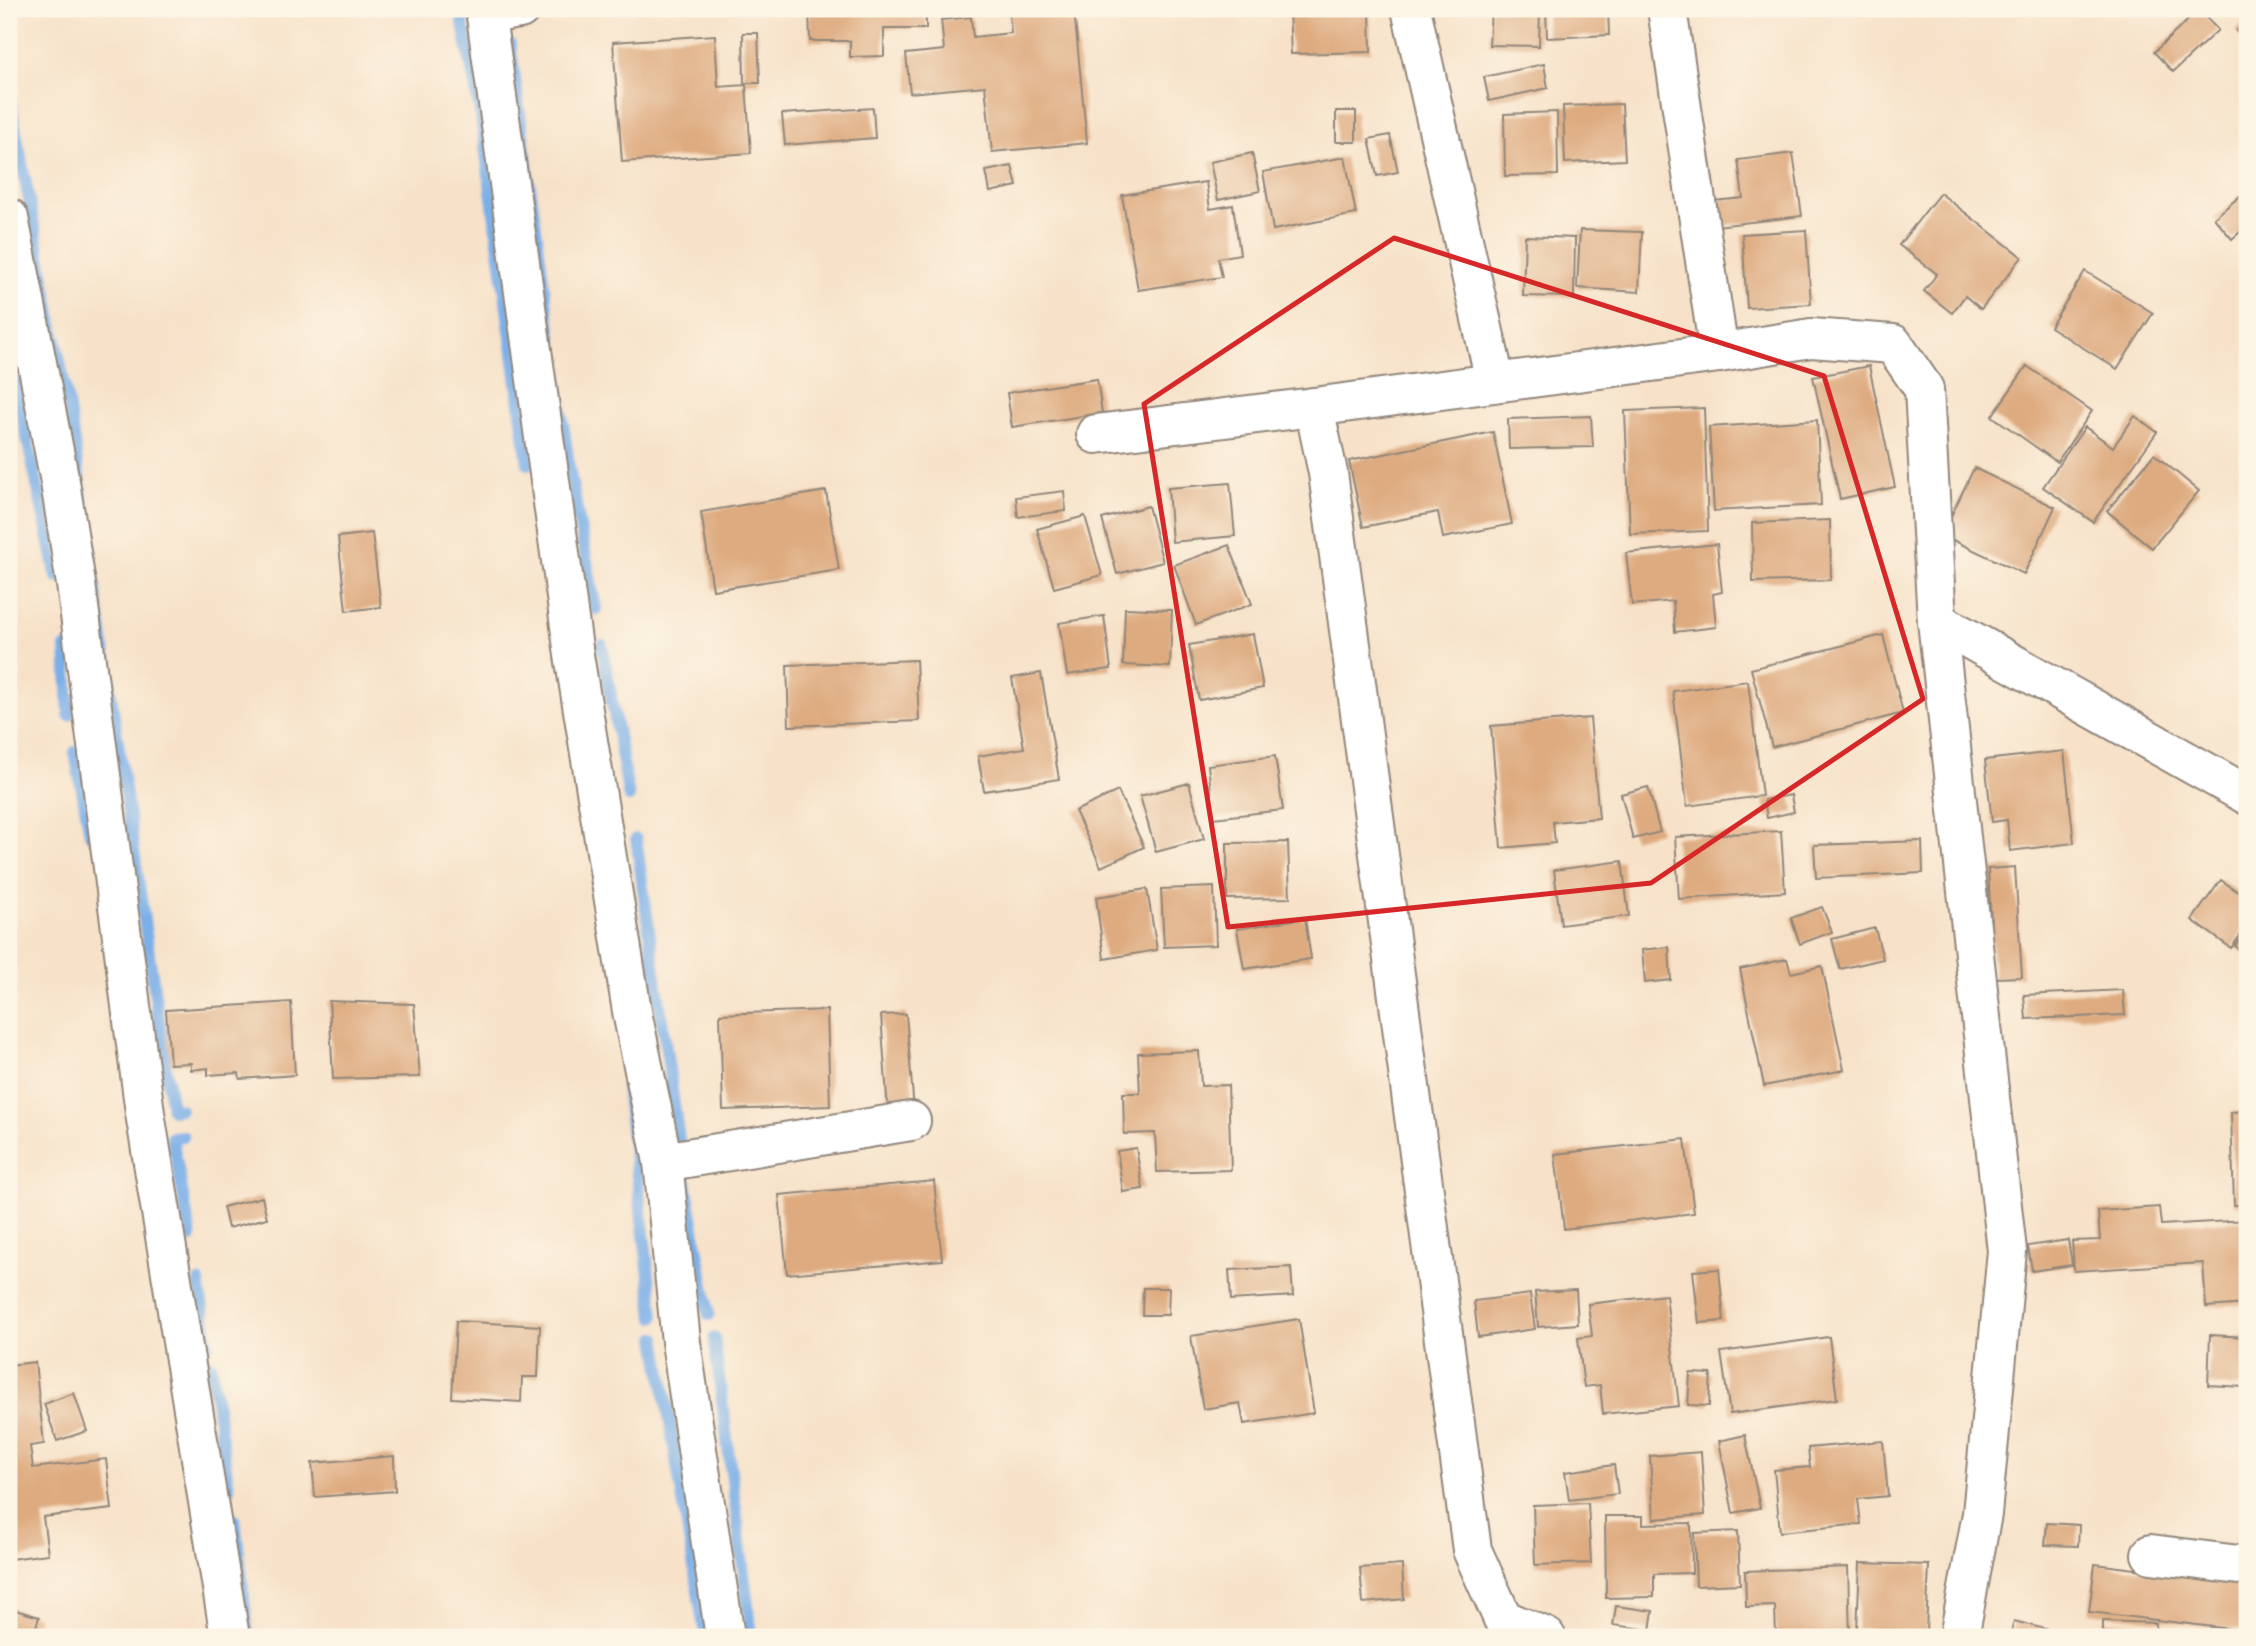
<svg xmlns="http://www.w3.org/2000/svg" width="2256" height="1646" viewBox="0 0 2256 1646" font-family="'EB Garamond',serif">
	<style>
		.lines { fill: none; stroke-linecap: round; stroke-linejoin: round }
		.stream { stroke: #7aafe8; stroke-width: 12 }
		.building { fill: #deab80 }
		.minor-casing { stroke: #91867a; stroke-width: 42 }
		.minor { stroke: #fff; stroke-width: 38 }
		.marked { fill: none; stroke: #d62828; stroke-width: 5; stroke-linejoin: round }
	</style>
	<rect width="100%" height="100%" fill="#fcf5e5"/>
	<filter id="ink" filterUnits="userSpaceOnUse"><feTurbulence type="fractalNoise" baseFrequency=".0143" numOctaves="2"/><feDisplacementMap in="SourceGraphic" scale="14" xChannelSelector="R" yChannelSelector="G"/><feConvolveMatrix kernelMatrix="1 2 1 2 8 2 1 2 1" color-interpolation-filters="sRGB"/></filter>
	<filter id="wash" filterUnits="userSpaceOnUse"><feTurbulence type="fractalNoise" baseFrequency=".00686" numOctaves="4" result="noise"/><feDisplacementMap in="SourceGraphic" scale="28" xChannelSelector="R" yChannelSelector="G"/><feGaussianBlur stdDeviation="1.57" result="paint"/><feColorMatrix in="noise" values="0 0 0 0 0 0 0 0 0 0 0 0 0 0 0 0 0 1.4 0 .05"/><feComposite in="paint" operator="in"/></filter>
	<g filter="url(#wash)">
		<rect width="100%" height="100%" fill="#f7e2c9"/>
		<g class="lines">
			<g class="stream">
				<path d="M 460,9 L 481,116 L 528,464"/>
				<path d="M 510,44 L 570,473 L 596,609"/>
				<path d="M 9,95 L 69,409 L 172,1110 L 180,1109"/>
				<path d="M 9,355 L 57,577"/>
				<path d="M 602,645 L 629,797"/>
				<path d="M 66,647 L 69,715"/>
				<path d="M 75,752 L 90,834"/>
				<path d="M 636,839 L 679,1139"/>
				<path d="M 626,1086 L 654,1317"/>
				<path d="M 183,1136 L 172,1137 L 191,1237"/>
				<path d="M 685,1177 L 709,1315"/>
				<path d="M 199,1282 L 208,1345"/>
				<path d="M 656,1338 L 704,1628"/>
				<path d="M 714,1338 L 752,1637"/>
				<path d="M 211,1365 L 229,1489"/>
				<path d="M 235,1520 L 248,1634"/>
			</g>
		</g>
		<g id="blocks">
			<g class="building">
				<path d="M 809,9 L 926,9 L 926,29 L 884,29 L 884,56 L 850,57 L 850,41 L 810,41 Z"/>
				<path d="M 937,9 L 970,9 L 970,11 L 937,14 Z"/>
				<path d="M 1074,9 L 1087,143 L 992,152 L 985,86 L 910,93 L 906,54 L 944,50 L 941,20 L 971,17 L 973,37 L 1011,33 L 1009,15 Z"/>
				<path d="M 1289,9 L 1370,9 L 1371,52 L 1291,54 Z"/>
				<path d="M 1491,9 L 1540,9 L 1539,46 L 1489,45 Z"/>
				<path d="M 1546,9 L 1608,9 L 1609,35 L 1547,38 Z"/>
				<path d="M 2199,10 L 2218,30 L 2173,72 L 2154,52 Z"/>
				<path d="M 2247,21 L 2247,44 L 2236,31 Z"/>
				<path d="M 743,33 L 758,33 L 760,83 L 744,83 Z"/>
				<path d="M 715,35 L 718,87 L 746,85 L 751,153 L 622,162 L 613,42 Z"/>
				<path d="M 1544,64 L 1548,88 L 1489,101 L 1484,77 Z"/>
				<path d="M 1622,104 L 1625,160 L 1565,163 L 1563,106 Z"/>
				<path d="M 873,108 L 875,138 L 785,145 L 782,114 Z"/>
				<rect x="1336" y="111" width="20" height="31"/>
				<path d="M 1557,112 L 1558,175 L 1505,176 L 1504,114 Z"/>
				<path d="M 1390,135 L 1398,172 L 1377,176 L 1369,139 Z"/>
				<path d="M 1252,153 L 1260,191 L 1218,200 L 1210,162 Z"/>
				<path d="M 1793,153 L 1802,216 L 1717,226 L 1714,201 L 1743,198 L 1738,160 Z"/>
				<path d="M 1345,157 L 1356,214 L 1273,230 L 1263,172 Z"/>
				<path d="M 1012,166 L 1017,186 L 990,192 L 986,171 Z"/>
				<path d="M 1206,182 L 1210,209 L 1233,205 L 1240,254 L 1218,258 L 1222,277 L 1138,290 L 1122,195 Z"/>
				<path d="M 2247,190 L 2247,226 L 2232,239 L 2214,218 Z"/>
				<path d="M 1940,193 L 2022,257 L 1981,309 L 1965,296 L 1952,313 L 1924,291 L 1937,274 L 1899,245 Z"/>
				<path d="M 1580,230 L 1642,232 L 1639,292 L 1577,288 Z"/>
				<path d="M 1806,230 L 1811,304 L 1747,308 L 1742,234 Z"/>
				<path d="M 1525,236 L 1575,238 L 1574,297 L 1523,296 Z"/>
				<path d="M 2085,271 L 2153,313 L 2117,369 L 2050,327 Z"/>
				<path d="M 1869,366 L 1895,487 L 1840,499 L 1813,377 Z"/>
				<path d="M 2027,366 L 2092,411 L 2057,462 L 1992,416 Z"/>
				<path d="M 1097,379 L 1102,413 L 1012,427 L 1007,393 Z"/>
				<path d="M 1704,408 L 1708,531 L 1630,534 L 1625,411 Z"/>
				<path d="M 1591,416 L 1593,447 L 1509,449 L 1508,419 Z"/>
				<path d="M 2135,416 L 2157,432 L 2093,522 L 2043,487 L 2085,427 L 2113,447 Z"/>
				<path d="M 1817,420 L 1821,505 L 1714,511 L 1709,427 Z"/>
				<path d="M 1493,432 L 1512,524 L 1443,538 L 1438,512 L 1363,527 L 1349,461 Z"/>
				<path d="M 2154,454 L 2199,491 L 2152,548 L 2107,511 Z"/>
				<path d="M 1974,468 L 2055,507 L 2024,574 L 1942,535 Z"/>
				<path d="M 1230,483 L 1235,536 L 1172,542 L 1168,488 Z"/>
				<path d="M 826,491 L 839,570 L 713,590 L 701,512 Z"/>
				<path d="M 1064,491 L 1066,511 L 1018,517 L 1016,497 Z"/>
				<path d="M 1148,506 L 1163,562 L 1117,574 L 1102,519 Z"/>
				<path d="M 1085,516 L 1102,575 L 1054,588 L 1037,529 Z"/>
				<path d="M 1830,520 L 1831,580 L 1753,582 L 1752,523 Z"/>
				<path d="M 372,533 L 381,607 L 346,611 L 338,537 Z"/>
				<path d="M 1717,544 L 1722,592 L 1713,594 L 1716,627 L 1675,632 L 1673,601 L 1632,605 L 1626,553 Z"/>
				<path d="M 1229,545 L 1252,604 L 1196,625 L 1174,565 Z"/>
				<path d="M 1125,608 L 1172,610 L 1170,667 L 1123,665 Z"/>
				<path d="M 1104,616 L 1111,669 L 1067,675 L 1059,623 Z"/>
				<path d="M 1253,634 L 1263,688 L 1199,700 L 1189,645 Z"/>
				<path d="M 1883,635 L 1903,713 L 1772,747 L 1751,669 Z"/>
				<path d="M 916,660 L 919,721 L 789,726 L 787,665 Z"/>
				<path d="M 1041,673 L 1059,779 L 984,791 L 978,756 L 1024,748 L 1012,678 Z"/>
				<path d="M 1748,681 L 1762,796 L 1687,806 L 1673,691 Z"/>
				<path d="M 1590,718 L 1599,818 L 1553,822 L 1555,843 L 1501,848 L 1491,726 Z"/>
				<path d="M 2064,751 L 2074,843 L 2010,851 L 2007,820 L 1992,822 L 1985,760 Z"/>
				<path d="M 1275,756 L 1283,810 L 1214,818 L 1208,765 Z"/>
				<path d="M 1189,783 L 1204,839 L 1156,852 L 1140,796 Z"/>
				<path d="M 1648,787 L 1660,832 L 1633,839 L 1621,794 Z"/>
				<path d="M 1118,791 L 1144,847 L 1101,867 L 1075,811 Z"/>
				<path d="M 1791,795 L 1794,812 L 1767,818 L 1764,800 Z"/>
				<path d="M 1781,831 L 1785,892 L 1679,899 L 1675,837 Z"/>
				<path d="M 1922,841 L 1923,873 L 1816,878 L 1814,845 Z"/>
				<path d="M 1288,842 L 1290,898 L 1227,899 L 1227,843 Z"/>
				<path d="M 1622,861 L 1629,916 L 1561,925 L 1554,870 Z"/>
				<path d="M 2015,867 L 2022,977 L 1994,978 L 1988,869 Z"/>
				<path d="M 2221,880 L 2247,898 L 2247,926 L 2231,948 L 2192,920 Z"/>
				<path d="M 1214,887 L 1216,945 L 1164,947 L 1161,889 Z"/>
				<path d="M 1147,889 L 1157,950 L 1104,959 L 1096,897 Z"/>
				<path d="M 9,896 L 15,964 L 9,964 Z"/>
				<path d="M 1822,907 L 1832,932 L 1800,944 L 1791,918 Z"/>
				<path d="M 1305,918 L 1311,959 L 1244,969 L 1237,929 Z"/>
				<path d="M 1875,928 L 1883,959 L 1840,969 L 1832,939 Z"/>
				<path d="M 2247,930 L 2247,956 L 2235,946 Z"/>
				<path d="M 1669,947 L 1671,980 L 1645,983 L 1642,950 Z"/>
				<path d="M 1787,959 L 1791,973 L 1822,966 L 1844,1070 L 1764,1086 L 1740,969 Z"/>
				<path d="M 2123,990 L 2125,1015 L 2026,1019 L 2024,995 Z"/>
				<path d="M 329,1001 L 414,1004 L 420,1077 L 333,1079 Z"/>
				<path d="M 291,1002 L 295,1075 L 240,1079 L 239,1073 L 208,1075 L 208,1068 L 191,1070 L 191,1063 L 170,1064 L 166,1010 Z"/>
				<path d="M 827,1010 L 830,1106 L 723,1110 L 720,1014 Z"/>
				<path d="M 906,1014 L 914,1111 L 888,1112 L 881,1015 Z"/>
				<path d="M 1199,1051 L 1201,1086 L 1228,1085 L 1231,1170 L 1157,1172 L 1155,1133 L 1124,1134 L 1123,1093 L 1140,1093 L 1138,1053 Z"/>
				<path d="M 2247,1111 L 2247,1205 L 2234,1205 L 2231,1112 Z"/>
				<path d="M 1685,1139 L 1694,1213 L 1564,1229 L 1555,1154 Z"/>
				<path d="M 1136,1148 L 1143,1189 L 1123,1192 L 1117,1151 Z"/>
				<path d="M 934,1181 L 942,1260 L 787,1274 L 779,1195 Z"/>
				<path d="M 262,1197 L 267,1218 L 228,1228 L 223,1207 Z"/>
				<path d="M 2159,1207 L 2161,1225 L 2247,1220 L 2247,1304 L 2206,1307 L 2203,1263 L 2074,1271 L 2072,1241 L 2100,1240 L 2098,1211 Z"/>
				<path d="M 2068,1240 L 2072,1265 L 2032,1271 L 2028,1246 Z"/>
				<path d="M 1291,1267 L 1293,1296 L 1231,1300 L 1229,1270 Z"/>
				<path d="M 1719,1269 L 1724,1321 L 1699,1323 L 1693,1271 Z"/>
				<path d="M 1143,1288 L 1169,1288 L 1168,1315 L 1142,1315 Z"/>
				<path d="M 1576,1290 L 1578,1324 L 1538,1327 L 1535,1292 Z"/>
				<path d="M 1530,1294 L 1535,1329 L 1478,1337 L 1474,1301 Z"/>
				<path d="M 1666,1295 L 1679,1406 L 1603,1414 L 1600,1385 L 1584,1387 L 1578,1338 L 1592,1336 L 1588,1304 Z"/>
				<path d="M 1299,1319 L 1314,1413 L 1244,1424 L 1240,1403 L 1203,1409 L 1191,1336 Z"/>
				<path d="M 456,1321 L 540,1326 L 538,1377 L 522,1377 L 521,1402 L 452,1398 Z"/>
				<path d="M 2210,1335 L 2247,1337 L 2244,1387 L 2208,1385 Z"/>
				<path d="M 1829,1337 L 1837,1399 L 1730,1414 L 1721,1352 Z"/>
				<path d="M 35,1362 L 44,1444 L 30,1446 L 33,1468 L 106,1459 L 112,1509 L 43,1517 L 48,1554 L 10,1559 L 9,1365 Z"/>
				<path d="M 1690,1373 L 1711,1374 L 1709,1406 L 1688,1405 Z"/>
				<path d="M 74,1393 L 87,1431 L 57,1441 L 44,1404 Z"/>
				<path d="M 1745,1435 L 1760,1508 L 1733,1513 L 1719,1441 Z"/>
				<path d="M 1883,1441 L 1888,1496 L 1858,1499 L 1861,1524 L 1780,1532 L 1774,1470 L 1810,1467 L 1808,1448 Z"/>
				<path d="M 1701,1452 L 1705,1515 L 1654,1519 L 1650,1456 Z"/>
				<path d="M 394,1456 L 395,1491 L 315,1497 L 312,1463 Z"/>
				<path d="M 1614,1465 L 1618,1494 L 1569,1500 L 1565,1472 Z"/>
				<path d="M 1588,1503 L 1591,1563 L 1535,1565 L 1533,1505 Z"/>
				<path d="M 1605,1516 L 1643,1516 L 1643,1524 L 1691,1523 L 1692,1573 L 1654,1574 L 1654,1597 L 1606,1598 Z"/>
				<path d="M 2047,1523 L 2079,1525 L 2078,1546 L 2045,1545 Z"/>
				<path d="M 1738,1531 L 1740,1584 L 1696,1586 L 1694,1533 Z"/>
				<path d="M 1860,1563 L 1929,1565 L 1926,1632 L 1857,1629 Z"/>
				<path d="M 2095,1564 L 2247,1583 L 2247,1631 L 2089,1612 Z"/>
				<path d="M 1402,1565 L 1404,1599 L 1363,1603 L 1360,1568 Z"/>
				<path d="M 1848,1567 L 1850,1637 L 1776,1637 L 1775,1606 L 1746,1607 L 1745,1571 Z"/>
				<path d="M 1616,1606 L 1653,1611 L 1650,1630 L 1613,1625 Z"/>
				<path d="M 9,1608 L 39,1617 L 33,1637 L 9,1637 Z"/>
				<path d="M 2014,1621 L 2072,1636 L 2072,1637 L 2010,1637 Z"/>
				<path d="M 2103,1621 L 2156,1623 L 2155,1637 L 2103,1637 Z"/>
			</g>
		</g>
	</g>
	<g filter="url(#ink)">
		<use href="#blocks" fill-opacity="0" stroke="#91867a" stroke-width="2"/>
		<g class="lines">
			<g class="minor-casing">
				<g id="minor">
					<path d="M 485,9 L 574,655 L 633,1017 L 663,1162 L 681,1342 L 725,1637"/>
					<path d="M 1411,9 L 1495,381"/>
					<path d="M 1667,9 L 1719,353"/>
					<path d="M 486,14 L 520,9"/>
					<path d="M 9,218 L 60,482 L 76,584 L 145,1113 L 230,1637"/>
					<path d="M 1096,434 L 1314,407"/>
					<path d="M 1937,621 L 2247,795"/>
					<path d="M 663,1162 L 911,1121"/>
					<path d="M 2151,1554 L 2247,1566"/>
					<path d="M 1546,1637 L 1503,1619 L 1472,1550 L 1328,473 L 1314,407 L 1719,353 L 1811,338 L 1893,344 L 1924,389 L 1937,621 L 2007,1251 L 1982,1514 L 1959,1637"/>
				</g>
			</g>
			<use href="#minor" class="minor"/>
		</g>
	</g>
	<path class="marked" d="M 1394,238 L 1824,376 L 1923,699 L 1651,883 L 1228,927 L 1144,404 Z"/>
	<rect width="2256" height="1646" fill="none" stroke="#fcf5e5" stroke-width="35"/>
</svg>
